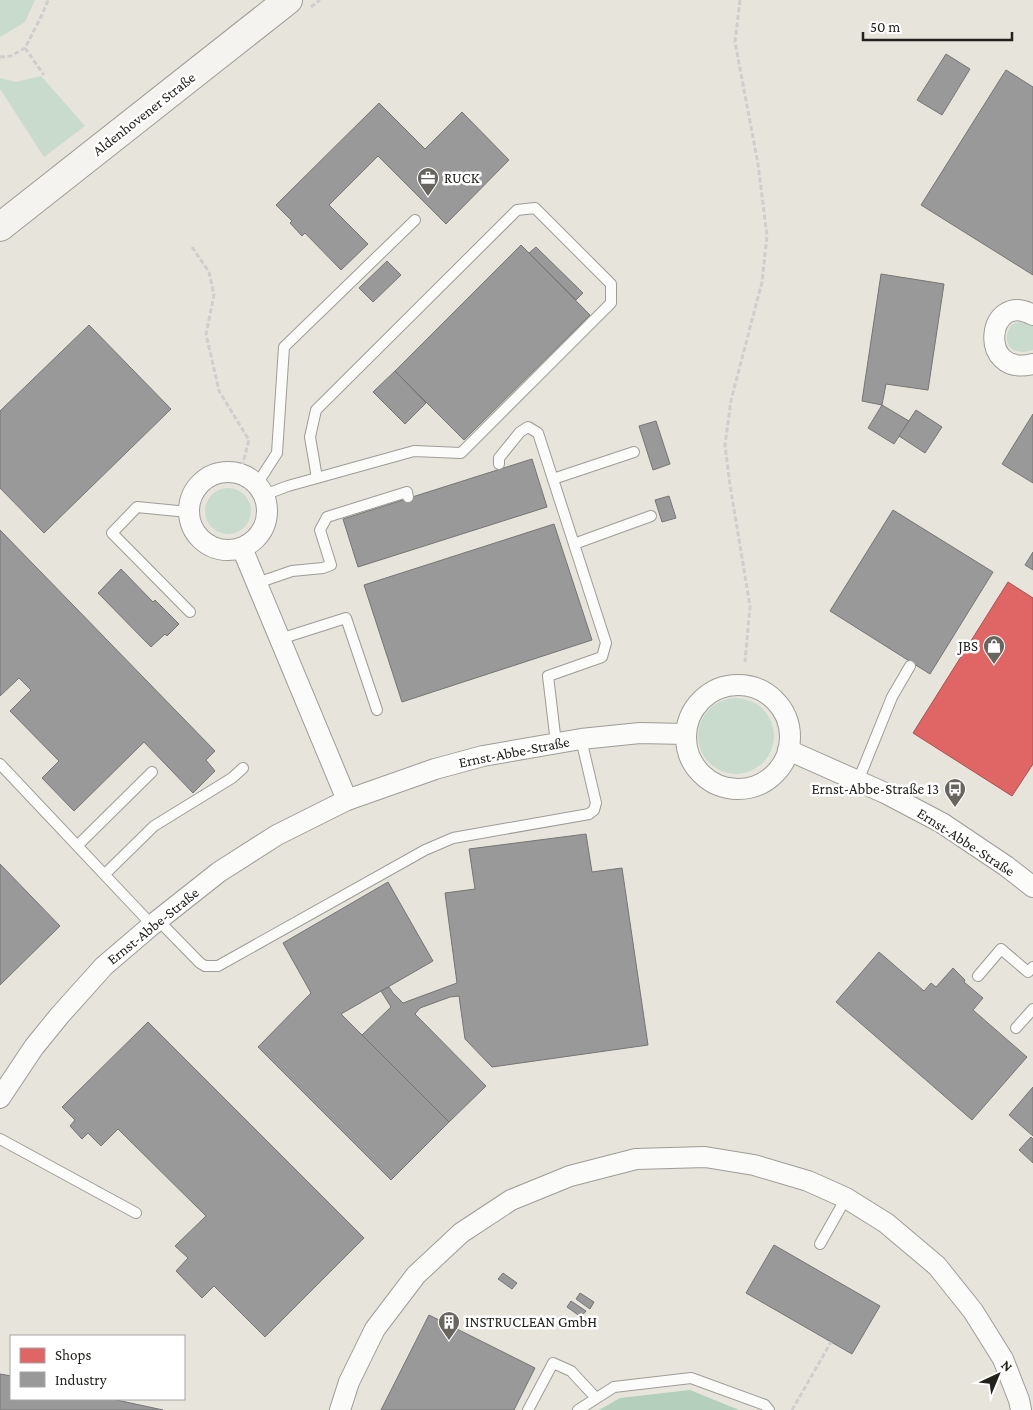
<svg xmlns="http://www.w3.org/2000/svg" width="1033" height="1410" viewBox="0 0 1033 1410" font-family="'Crimson Pro',serif">
	<style>
		.green { fill: #c8dbcc }
		.forest { fill: #b4d0bd }
		.shops { fill: #e06666; stroke: #a75150 }
		.industry { fill: #999; stroke: #767574 }
		.lines { fill: none; stroke-linecap: round; stroke-linejoin: round }
		.lane-casing { stroke: #9e9c97; stroke-width: 12 }
		.street-casing { stroke: #9e9c97; stroke-width: 22 }
		.secondary-casing { stroke: #9e9c97; stroke-width: 30 }
		.path { stroke: #cececc; stroke-width: 3; stroke-dasharray: 5 2.5; stroke-linecap: butt }
		.lane { stroke: #fbfbfa; stroke-width: 10 }
		.street { stroke: #fbfbfa; stroke-width: 20 }
		.secondary { stroke: #f5f3f0; stroke-width: 28 }
		.labels { text-anchor: middle; stroke-width: 5; stroke-linejoin: round; paint-order: stroke }
		.street-label { font-size: 15px; fill: #23211c; stroke: #fff }
		.poi-label { font-size: 15px; fill: #23211c; stroke: #fff; text-anchor: start }
	</style>
	<rect width="100%" height="100%" fill="#e7e4dc"/>
	<g class="green">
		<path d="M 0,0 L 35,0 L 25,22 L 0,37 Z"/>
		<path d="M 41,76 L 85,126 L 44,157 L 0,89 L 0,78 L 16,82 Z"/>
		<path d="M 1019,322 L 1028,323 L 1033,326 L 1033,350 C 1013,357 1000,344 1011,325 Z"/>
		<circle cx="228" cy="511" r="23"/>
		<circle cx="736" cy="736" r="38"/>
	</g>
	<path class="forest" d="M 690,1390 L 739,1410 L 599,1410 L 620,1398 Z"/>
	<path class="shops" d="M 1008,582 L 1033,598 L 1033,764 L 1012,796 L 913,733 Z"/>
	<g class="industry">
		<path d="M 946,54 L 970,69 L 942,115 L 917,100 Z"/>
		<path d="M 1006,70 L 1033,87 L 1033,275 L 921,205 Z"/>
		<path d="M 379,103 L 425,149 L 462,112 L 509,160 L 446,224 L 378,156 L 329,205 L 368,244 L 341,270 L 305,233 L 302,236 L 290,223 L 292,221 L 276,205 Z"/>
		<path d="M 521,245 L 590,315 L 464,440 L 395,371 Z"/>
		<path d="M 536,247 L 583,293 L 576,300 L 529,253 Z"/>
		<path d="M 387,261 L 401,275 L 373,302 L 359,288 Z"/>
		<path d="M 881,274 L 944,284 L 928,390 L 886,384 L 882,405 L 862,401 Z"/>
		<path d="M 89,325 L 171,409 L 44,533 L 0,488 L 0,411 Z"/>
		<path d="M 395,371 L 426,403 L 405,424 L 373,392 Z"/>
		<path d="M 882,405 L 909,421 L 894,444 L 868,428 Z"/>
		<path d="M 916,410 L 942,427 L 925,453 L 899,436 Z"/>
		<path d="M 1033,414 L 1033,483 L 1002,464 Z"/>
		<path d="M 656,421 L 670,464 L 653,470 L 639,426 Z"/>
		<path d="M 532,459 L 547,507 L 358,567 L 343,519 Z"/>
		<path d="M 669,496 L 676,518 L 662,522 L 655,500 Z"/>
		<path d="M 893,510 L 993,572 L 930,674 L 830,611 Z"/>
		<path d="M 554,524 L 592,640 L 402,702 L 364,585 Z"/>
		<path d="M 0,530 L 215,751 L 206,760 L 215,771 L 193,793 L 144,742 L 74,811 L 42,778 L 59,761 L 10,711 L 31,690 L 19,678 L 0,696 Z"/>
		<path d="M 1033,552 L 1033,570 L 1025,565 Z"/>
		<path d="M 121,569 L 153,602 L 155,600 L 179,624 L 167,636 L 165,634 L 151,647 L 98,593 Z"/>
		<path d="M 586,834 L 592,872 L 622,868 L 648,1045 L 492,1067 L 465,1039 L 459,996 L 450,997 L 420,1008 L 415,1014 L 486,1086 L 449,1122 L 362,1035 L 391,1007 L 381,991 L 389,987 L 393,993 L 403,1003 L 457,983 L 445,893 L 475,889 L 469,849 Z"/>
		<path d="M 0,864 L 60,926 L 0,985 Z"/>
		<path d="M 388,882 L 433,961 L 341,1014 L 449,1122 L 391,1180 L 258,1047 L 311,993 L 283,943 Z"/>
		<path d="M 879,952 L 924,991 L 931,983 L 936,987 L 953,968 L 965,980 L 964,982 L 983,998 L 973,1010 L 1027,1057 L 972,1120 L 836,1002 Z"/>
		<path d="M 148,1022 L 364,1238 L 265,1337 L 214,1286 L 202,1298 L 176,1271 L 188,1258 L 175,1246 L 206,1216 L 118,1129 L 101,1146 L 88,1133 L 82,1139 L 70,1126 L 75,1120 L 62,1107 Z"/>
		<path d="M 1033,1087 L 1033,1136 L 1009,1115 Z"/>
		<path d="M 1031,1137 L 1033,1139 L 1033,1163 L 1019,1150 Z"/>
		<path d="M 774,1245 L 880,1306 L 852,1354 L 746,1293 Z"/>
		<path d="M 503,1273 L 517,1283 L 512,1289 L 498,1279 Z"/>
		<path d="M 580,1293 L 594,1302 L 590,1309 L 576,1299 Z"/>
		<path d="M 571,1301 L 586,1311 L 581,1317 L 567,1307 Z"/>
		<path d="M 429,1315 L 535,1368 L 514,1410 L 381,1410 Z"/>
		<path d="M 0,1374 L 11,1376 L 11,1399 L 112,1399 L 163,1410 L 0,1410 Z"/>
	</g>
	<g class="lines">
		<g class="lane-casing">
			<g id="lane">
				<path d="M 499,464 L 499,458 L 520,432 L 528,427 L 538,433 L 606,643 L 602,657 L 548,676 L 556,743"/>
				<path d="M 553,479 L 634,452"/>
				<path d="M 257,484 L 277,453 L 284,347 L 415,220"/>
				<path d="M 264,495 L 288,486 L 414,451 L 461,453 L 611,303 L 611,284 L 535,208 L 517,210 L 316,410 L 310,437 L 317,478"/>
				<path d="M 188,512 L 137,507 L 112,533 L 190,612"/>
				<path d="M 574,544 L 651,516"/>
				<path d="M 257,583 L 292,571 L 323,568 L 331,565 L 320,530 L 327,517 L 407,492 L 408,497"/>
				<path d="M 280,639 L 346,618 L 377,710"/>
				<path d="M 0,764 L 152,925"/>
				<path d="M 858,781 L 892,697 L 910,666"/>
				<path d="M 78,845 L 152,772"/>
				<path d="M 105,874 L 154,826 L 232,778 L 243,768"/>
				<path d="M 158,920 L 200,963 L 205,966 L 218,966 L 425,850 L 453,838 L 589,814 L 594,810 L 596,803 L 581,739"/>
				<path d="M 978,976 L 1001,949 L 1028,972 L 1033,967"/>
				<path d="M 1016,1028 L 1033,1009"/>
				<path d="M 0,1139 L 136,1213"/>
				<path d="M 820,1244 L 846,1198"/>
				<path d="M 528,1410 L 553,1363 L 571,1371 L 596,1398"/>
				<path d="M 578,1410 L 614,1387 L 691,1378 L 765,1405 L 769,1410"/>
			</g>
		</g>
		<g class="street-casing">
			<g id="street">
				<path d="M 1033,315 C 987,289 976,378 1033,364"/>
				<circle cx="228" cy="511" r="39"/>
				<path d="M 242,548 L 347,800"/>
				<circle cx="738" cy="737" r="52"/>
				<path d="M 788,750 L 885,793 L 942,823 L 1006,866 L 1033,887"/>
				<path d="M 0,1098 L 34,1047 L 60,1015 L 104,966 L 152,925 L 219,872 L 277,835 L 347,800 L 435,769 L 483,756 L 581,739 L 640,733 L 686,734"/>
				<path d="M 340,1410 L 349,1382 L 375,1329 L 416,1275 L 461,1233 L 511,1200 L 570,1176 L 636,1159 L 705,1157 L 754,1165 L 808,1181 L 846,1198 L 886,1223 L 937,1266 L 973,1311 L 1003,1359 L 1019,1400 L 1021,1410"/>
			</g>
		</g>
		<g class="secondary-casing">
			<path id="secondary" d="M 0,227 L 288,0"/>
		</g>
		<g class="path">
			<path d="M 740,0 L 735,42 L 758,164 L 767,236 L 762,282 L 731,400 L 725,445 L 730,485 L 750,606 L 745,662"/>
			<path d="M 311,7 L 320,0"/>
			<path d="M 25,48 L 44,75"/>
			<path d="M 0,57 L 11,56 L 25,48 L 42,15 L 48,0"/>
			<path d="M 192,247 L 209,272 L 214,295 L 206,334 L 219,391 L 249,440 L 240,474"/>
			<path d="M 792,1410 L 831,1342"/>
		</g>
		<use href="#lane" class="lane"/>
		<use href="#street" class="street"/>
		<use href="#secondary" class="secondary"/>
	</g>
	<defs>
		<g id="office-pin" transform="scale(1.125)"><path d="M0 17L-7.5 6A9.5 9.5 0 1 1 7.5 6Z" fill="#68655f" stroke="#fff"/><path d="M-6-3h4V-5.5h4V-3h4V5H-6ZM-1-4.5V-3h2v-1.5ZM-6 0V1H6V0Z" fill="#fff"/></g>
		<g id="shop-pin" transform="scale(1.125)"><path d="M0 17L-7.5 6A9.5 9.5 0 1 1 7.5 6Z" fill="#68655f" stroke="#fff"/><path d="M-5-2.5h2.3a2.7 3.5 0 0 1 5.4 0H5L5.5 6h-11ZM-1.5-2.5h3a1.5 2.3 0 0 0-3 0Z" fill="#fff"/></g>
		<g id="bus-pin" transform="scale(1.125)"><path d="M0 17L-7.5 6A9.5 9.5 0 1 1 7.5 6Z" fill="#68655f" stroke="#fff"/><path d="M-5-6H5V4H4V6H2V4H-2V6H-4V4H-5ZM-3.5-4V0h7V-4ZM-3.5 1.2v1.5H-2V1.2ZM2 1.2v1.5H3.5V1.2Z" fill="#fff"/></g>
		<g id="building-pin" transform="scale(1.125)"><path d="M0 17L-7.5 6A9.5 9.5 0 1 1 7.5 6Z" fill="#68655f" stroke="#fff"/><path d="M-4-6H4V6H1V3H-1V6H-4ZM-2.5-4.3h1.7v1.8h-1.7ZM.8-4.3h1.7v1.8H.8ZM-2.5-1h1.7V.8h-1.7ZM.8-1h1.7V.8H.8Z" fill="#fff"/></g>
	</defs>
	<g fill-rule="evenodd">
		<use href="#office-pin" x="428" y="178"/>
		<use href="#shop-pin" x="994" y="646"/>
		<use href="#bus-pin" x="955" y="789"/>
		<use href="#building-pin" x="449" y="1322"/>
	</g>
	<g class="labels">
		<g class="street-label">
			<text transform="translate(144 114) rotate(-38)" y="5">Aldenhovener Straße</text>
			<text transform="translate(514 752) rotate(-11)" y="5">Ernst-Abbe-Straße</text>
			<text transform="translate(966 842) rotate(33)" y="5">Ernst-Abbe-Straße</text>
			<text transform="translate(153 926) rotate(-39)" y="5">Ernst-Abbe-Straße</text>
		</g>
		<g class="poi-label">
			<text x="444" y="183">RUCK</text>
			<text x="978" y="651" text-anchor="end">JBS</text>
			<text x="939" y="794" text-anchor="end">Ernst-Abbe-Straße 13</text>
			<text x="465" y="1327">INSTRUCLEAN GmbH</text>
		</g>
	</g>
	<rect x="10" y="1335" width="175" height="65" fill="#ffffff" stroke="#a7a6a4"/>
	<rect x="20" y="1348" width="25" height="15" fill="#e06666" stroke="#a7a6a4"/>
	<text x="55" y="1360" font-size="15" fill="#23211c">Shops</text>
	<rect x="20" y="1372" width="25" height="15" fill="#999999" stroke="#a7a6a4"/>
	<text x="55" y="1385" font-size="15" fill="#23211c">Industry</text>
	<g transform="translate(998 1375) rotate(44)" stroke="#ffffff" stroke-width="4" paint-order="stroke">
	<path d="M0-4L9 19L0 12L-9 19Z" fill="#23211c"/>
	<text y="-8" font-size="14" font-weight="bold" text-anchor="middle" fill="#23211c">N</text>
	</g>
	<path d="M863 32v8h149v-8" fill="none" stroke="#23211c" stroke-width="2.5"/>
	<text x="870" y="32" font-size="15" fill="#23211c" stroke="#ffffff" stroke-width="4" paint-order="stroke">50 m</text>
</svg>
